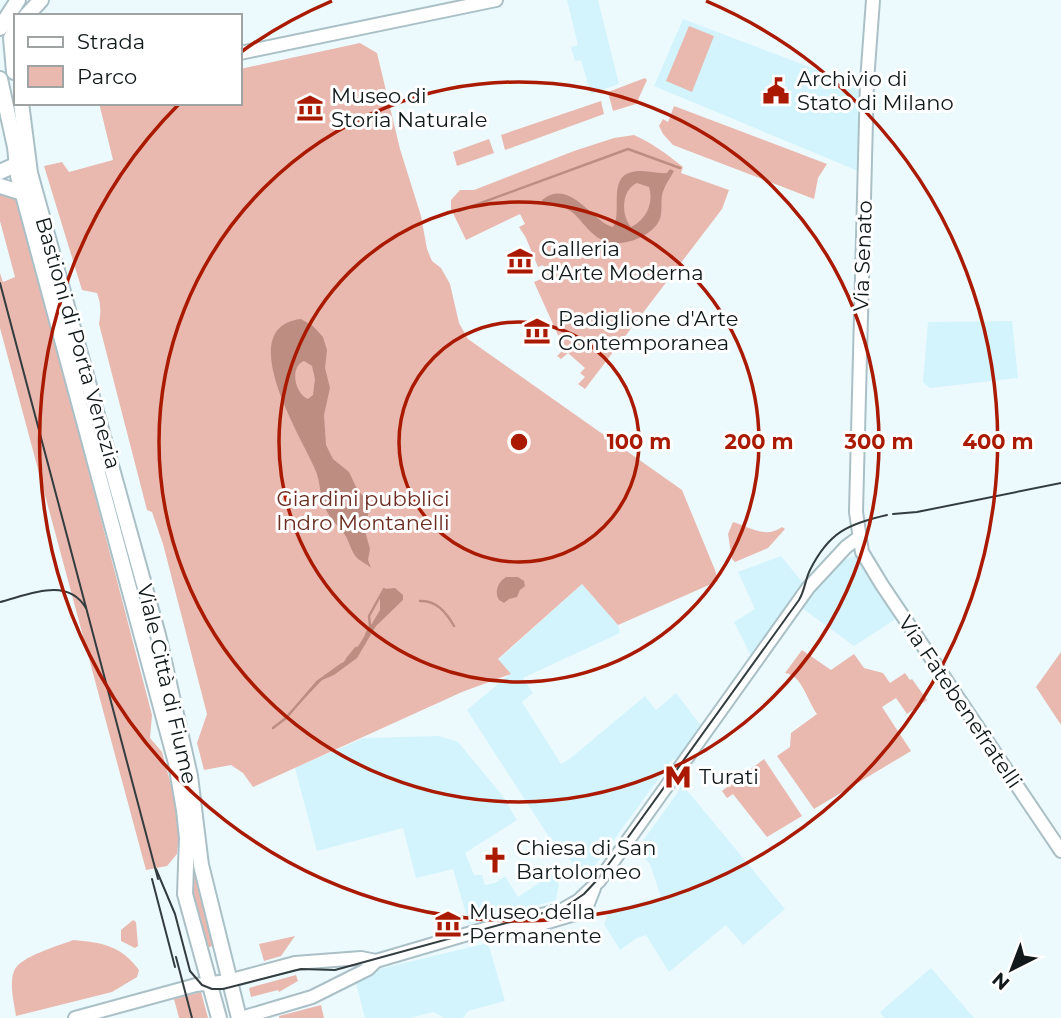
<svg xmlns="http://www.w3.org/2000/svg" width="1061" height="1018" viewBox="0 0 1061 1018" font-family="Montserrat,sans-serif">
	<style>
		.built { fill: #d3f4fd }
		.green { fill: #e9b9af }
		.water { fill: #be8d82; fill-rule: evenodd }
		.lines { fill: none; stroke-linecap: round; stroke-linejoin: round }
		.stream { stroke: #be8d82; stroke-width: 2.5 }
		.minor-casing { stroke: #aac0c6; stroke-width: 16 }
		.major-casing { stroke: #aac0c6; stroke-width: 18 }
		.minor { stroke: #fff; stroke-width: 12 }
		.major { stroke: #fff; stroke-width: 14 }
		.tram { stroke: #333c3e; stroke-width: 2 }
		.ring { fill: none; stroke: #aa1a00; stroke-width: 3.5 }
		.labels { text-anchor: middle; stroke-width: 6; stroke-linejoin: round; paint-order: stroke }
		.poi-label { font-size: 21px; fill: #11191b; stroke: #fff; text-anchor: start }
		.street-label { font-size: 21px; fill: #11191b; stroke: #fff }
		.park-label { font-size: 21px; fill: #6a2c20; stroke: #fff }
		.centre { fill: #aa1a00; stroke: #fff; stroke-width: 3.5 }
		.ring-label { font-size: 21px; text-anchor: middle; font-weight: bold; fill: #aa1a00; stroke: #fff; stroke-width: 6; stroke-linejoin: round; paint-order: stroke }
	</style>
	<rect width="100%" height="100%" fill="#ecfafe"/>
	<g class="built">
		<path d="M 567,0 L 598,0 L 619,84 L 591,94 L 581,60 L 575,61 L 571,47 L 578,45 Z"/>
		<path d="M 683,19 L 844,80 L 866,81 L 863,173 L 654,86 Z"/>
		<path d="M 1012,321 L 1018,378 L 930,388 L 923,382 L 928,322 Z"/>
		<path d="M 862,553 L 902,615 L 854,646 L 798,605 L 832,564 Z"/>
		<path d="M 781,556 L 807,588 L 754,662 L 734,622 L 755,609 L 738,572 Z"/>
		<path d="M 582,584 L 618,625 L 620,633 L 523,678 L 533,693 L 522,702 L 561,764 L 572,757 L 645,696 L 656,710 L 676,693 L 705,731 L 684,763 L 673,759 L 586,878 L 547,834 L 467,710 L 510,674 L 498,660 Z"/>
		<path d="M 439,736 L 458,742 L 502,795 L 517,820 L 465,853 L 474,875 L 482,875 L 485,885 L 495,883 L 505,876 L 518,897 L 552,874 L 559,884 L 556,900 L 469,924 L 453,869 L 416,878 L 403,828 L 317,851 L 295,768 L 364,738 Z"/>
		<path d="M 681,783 L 785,909 L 743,945 L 726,925 L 669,972 L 646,935 L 637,938 L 620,950 L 604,924 L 610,910 L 661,897 L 650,864 L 637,849 L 678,792 Z"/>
		<path d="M 488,943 L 505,1001 L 468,1011 L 463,1018 L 445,1018 L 433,1012 L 410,1018 L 365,1018 L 354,975 Z"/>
		<path d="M 931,968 L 974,1018 L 884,1018 L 880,1012 Z"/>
	</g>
	<g class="green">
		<path d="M 689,26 L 714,36 L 692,92 L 666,81 Z"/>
		<path d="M 360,43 L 377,53 L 400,149 L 421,216 L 427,249 L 432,261 L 441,268 L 450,284 L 459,323 L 468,339 L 682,490 L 715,570 L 718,581 L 618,625 L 582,584 L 498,659 L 511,674 L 462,692 L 253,787 L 243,773 L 231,765 L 204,770 L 197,743 L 207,714 L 163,544 L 152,512 L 147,510 L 99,324 C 101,312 101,304 97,293 L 82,290 L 44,166 L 62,162 L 69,172 L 113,160 L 99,103 L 240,103 L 240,69 Z"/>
		<path d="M 645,78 L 647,80 L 636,104 L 613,111 L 608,92 Z"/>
		<path d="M 601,101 L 604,114 L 505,150 L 501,135 Z"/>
		<path d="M 674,106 L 827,164 L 818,178 L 814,199 L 673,145 L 663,134 L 659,126 L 663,119 L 668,122 Z"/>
		<path d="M 634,135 C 652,143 667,154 683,167 L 681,173 L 729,190 L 722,209 L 585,389 L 578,384 L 585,377 L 580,373 L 585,368 L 568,353 L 561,359 L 557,356 L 562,351 L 559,346 L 562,344 L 534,282 L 548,276 L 543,265 L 538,267 L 526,238 L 519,227 L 525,224 L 520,214 L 466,240 L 451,209 L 451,200 L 460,190 L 474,190 L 574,151 L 614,138 Z"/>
		<path d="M 489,139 L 494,153 L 457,166 L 453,152 Z"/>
		<path d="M 0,188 L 15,193 L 18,200 L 152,715 L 150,738 L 162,752 L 175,799 L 179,836 L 177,854 L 167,866 L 146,870 L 0,328 L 0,273 L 3,282 L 15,277 L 0,221 Z"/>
		<path d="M 733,522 C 750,527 765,539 782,527 L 785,529 L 768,548 L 735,562 L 732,559 L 728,534 Z"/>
		<path d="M 802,650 L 831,670 L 854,654 L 864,668 L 883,673 L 890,683 L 905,673 L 910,680 L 912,679 L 927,700 L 907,714 L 896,698 L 882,707 L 911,751 L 814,809 L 777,756 L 790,747 L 791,733 L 817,714 C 807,700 802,675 785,673 Z"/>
		<path d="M 1061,652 L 1061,725 L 1036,687 Z"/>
		<path d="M 764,759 L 802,816 L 767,837 L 733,794 L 727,798 L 722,791 Z"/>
		<path d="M 196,867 L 215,945 L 207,948 L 190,896 L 189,868 Z"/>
		<path d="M 133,920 L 136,922 L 138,946 L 135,948 L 121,941 L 121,930 Z"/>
		<path d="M 295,936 L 281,956 L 264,961 L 259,944 Z"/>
		<path d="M 73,940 C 101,942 122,946 139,970 L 137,977 L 112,992 L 16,1016 C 14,1002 9,984 14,971 C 20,956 59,946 73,940 Z"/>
		<path d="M 296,975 L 298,981 L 279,992 L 278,990 L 251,997 L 249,988 Z"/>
		<path d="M 201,992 L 208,1018 L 179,1018 L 174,999 Z"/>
		<path d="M 321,1005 L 324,1018 L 279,1018 L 279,1016 Z"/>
	</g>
	<g class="water">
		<path d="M 670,169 L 674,171 C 671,177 666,183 664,189 C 659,199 664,211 659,221 C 650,238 619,249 602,240 C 577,226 580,204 545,205 L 542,200 C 570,177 593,223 613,227 C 623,214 607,177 632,172 C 642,169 656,174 667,173 ZM 637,183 L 649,187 C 654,203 646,220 631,227 C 621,215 621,190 637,183 Z"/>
		<path d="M 301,319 L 313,326 L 323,337 L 327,350 L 325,368 L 330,388 L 324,415 L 326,445 L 333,459 L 349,472 L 357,489 L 370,504 L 365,531 L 370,549 L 368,560 L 371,568 C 367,564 362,562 358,559 C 351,552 350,543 345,535 C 339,527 331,520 326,510 C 319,497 321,482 315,469 C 301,437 232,327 301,319 ZM 304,361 L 312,366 L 315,379 L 313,395 L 308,399 C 295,394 289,367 304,361 Z"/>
		<path d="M 506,577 L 518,577 L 524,581 L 525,586 L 520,590 L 517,597 L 509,599 L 504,603 L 499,600 C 494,592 498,582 506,577 Z"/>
		<path d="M 395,588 L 403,595 L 403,600 L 376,626 L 357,658 L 334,675 L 322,680 L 286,718 L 273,728 L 286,718 L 317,682 L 338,668 L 359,645 L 380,610 L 380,595 L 384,589 Z"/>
	</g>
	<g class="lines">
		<g class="stream">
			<path d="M 459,211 L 628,149 L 680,168"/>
			<path d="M 420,601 C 436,600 446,612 454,626"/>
			<path d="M 366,635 L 370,626 L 369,616 L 384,589"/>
			<path d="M 347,659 L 356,648"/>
			<path d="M 273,728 L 286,718 L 317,682 L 342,664"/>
		</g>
		<g class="minor-casing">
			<g id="minor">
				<path d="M 873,0 L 867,81 L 856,512 L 862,552 L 882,585 L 1061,851"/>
				<path d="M 240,53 L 496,0"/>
				<path d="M 496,926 L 514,932 L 585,911 L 594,888"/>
				<path d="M 75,1018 L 196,985 L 228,981 L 295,963 L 361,958 L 376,961 L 495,926 L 562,910 L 578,901 L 599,881 L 808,588 L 846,547 L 858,538"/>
				<path d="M 241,1018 L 312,997 L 368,969 L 376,961"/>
			</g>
		</g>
		<g class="major-casing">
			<g id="major">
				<path d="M 26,16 L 41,0"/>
				<path d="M 0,28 L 18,0"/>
				<path d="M 14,72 L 11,38 L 16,27"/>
				<path d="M 0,79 L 15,147 L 18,176 L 176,763 L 184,810 L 187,838 L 185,894 L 219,1018"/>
				<path d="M 21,103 L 30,173 L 158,635 L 190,776 L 201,865 L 239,1018"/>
				<path d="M 0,172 L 22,162"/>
				<path d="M 0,186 L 23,193"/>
			</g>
		</g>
		<use href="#minor" class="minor"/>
		<use href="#major" class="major"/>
		<g class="tram">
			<path d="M 0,283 L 158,879"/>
			<path d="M 893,514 L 917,512 L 1061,483"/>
			<path d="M 0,602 C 28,595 67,576 86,608"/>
			<path d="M 156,869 L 175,914 L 190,971 L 202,985 L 212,989 L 223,989 L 301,969 L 335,970 L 565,907 L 584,894 L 598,879 L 799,600 C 805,590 805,580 810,570 C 829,532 848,524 887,515"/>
			<path d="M 152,879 L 175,967"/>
			<path d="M 176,957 L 192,1018"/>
		</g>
	</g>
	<g class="ring">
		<circle cx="519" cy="442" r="120"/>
		<circle cx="519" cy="442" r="240"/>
		<circle cx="519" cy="442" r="360"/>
		<path d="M241 52A479 479 0 0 1 332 1M706 1A479 479 0 1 1 180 103"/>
	</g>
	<defs>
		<g id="civic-bare" transform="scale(2.1)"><path d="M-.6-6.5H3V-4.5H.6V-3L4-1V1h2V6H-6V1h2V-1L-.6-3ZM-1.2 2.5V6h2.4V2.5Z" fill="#aa1a00" stroke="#fff" stroke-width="2.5" paint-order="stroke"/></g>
		<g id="museum-bare" transform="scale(2.1)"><path d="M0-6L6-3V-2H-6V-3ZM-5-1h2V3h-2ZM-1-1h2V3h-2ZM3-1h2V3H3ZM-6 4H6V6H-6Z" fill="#aa1a00" stroke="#fff" stroke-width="2.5" paint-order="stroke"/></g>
		<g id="metro-bare" transform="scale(2.1)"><path d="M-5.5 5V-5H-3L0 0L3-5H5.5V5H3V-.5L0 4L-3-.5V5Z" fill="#aa1a00" stroke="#fff" stroke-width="2.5" paint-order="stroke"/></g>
		<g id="church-bare" transform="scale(2.1)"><path d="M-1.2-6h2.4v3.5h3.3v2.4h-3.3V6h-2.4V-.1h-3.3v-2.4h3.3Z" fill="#aa1a00" stroke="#fff" stroke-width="2.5" paint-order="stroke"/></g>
	</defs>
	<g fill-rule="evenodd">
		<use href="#civic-bare" x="776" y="91"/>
		<use href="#museum-bare" x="310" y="108"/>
		<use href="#museum-bare" x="520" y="261"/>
		<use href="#museum-bare" x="537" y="331"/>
		<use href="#metro-bare" x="678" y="777"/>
		<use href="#church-bare" x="495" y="860"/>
		<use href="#museum-bare" x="448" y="924"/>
	</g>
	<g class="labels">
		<g class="poi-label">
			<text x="797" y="86">Archivio di<tspan x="797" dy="24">Stato di Milano</tspan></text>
			<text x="331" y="103">Museo di<tspan x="331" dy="24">Storia Naturale</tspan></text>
			<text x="541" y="256">Galleria<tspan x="541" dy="24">d'Arte Moderna</tspan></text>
			<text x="558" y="326">Padiglione d'Arte<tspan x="558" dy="24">Contemporanea</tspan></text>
			<text x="699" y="784">Turati</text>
			<text x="516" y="855">Chiesa di San<tspan x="516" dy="24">Bartolomeo</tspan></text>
			<text x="469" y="919">Museo della<tspan x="469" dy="24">Permanente</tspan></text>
		</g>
		<g class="street-label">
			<text transform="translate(863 256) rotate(-88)" y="7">Via Senato</text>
			<text transform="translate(78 343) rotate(74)" y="7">Bastioni di Porta Venezia</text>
			<text transform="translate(167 684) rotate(77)" y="7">Viale Città di Fiume</text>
			<text transform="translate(960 702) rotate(56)" y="7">Via Fatebenefratelli</text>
		</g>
		<g class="park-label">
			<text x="363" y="506">Giardini pubblici<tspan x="363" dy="24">Indro Montanelli</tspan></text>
		</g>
	</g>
	<circle cx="519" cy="442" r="10" class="centre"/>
	<g class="ring-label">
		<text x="639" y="449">100 m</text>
		<text x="759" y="449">200 m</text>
		<text x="879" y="449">300 m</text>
		<text x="998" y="449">400 m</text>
	</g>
	<rect x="14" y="14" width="228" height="91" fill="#ffffff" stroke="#a0a3a4" stroke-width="2"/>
	<rect x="28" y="37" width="35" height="10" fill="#ffffff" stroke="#a0a3a4" stroke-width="2"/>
	<text x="77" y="49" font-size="21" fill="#11191b">Strada</text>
	<rect x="28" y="66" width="35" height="21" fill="#e9b9af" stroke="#a0a3a4" stroke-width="2"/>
	<text x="77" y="84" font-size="21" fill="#11191b">Parco</text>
	<g transform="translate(1012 969) rotate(222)" stroke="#ffffff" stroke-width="5" paint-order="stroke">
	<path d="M0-5L12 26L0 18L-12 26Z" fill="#11191b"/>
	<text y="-10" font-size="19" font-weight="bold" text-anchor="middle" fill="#11191b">N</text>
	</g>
</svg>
